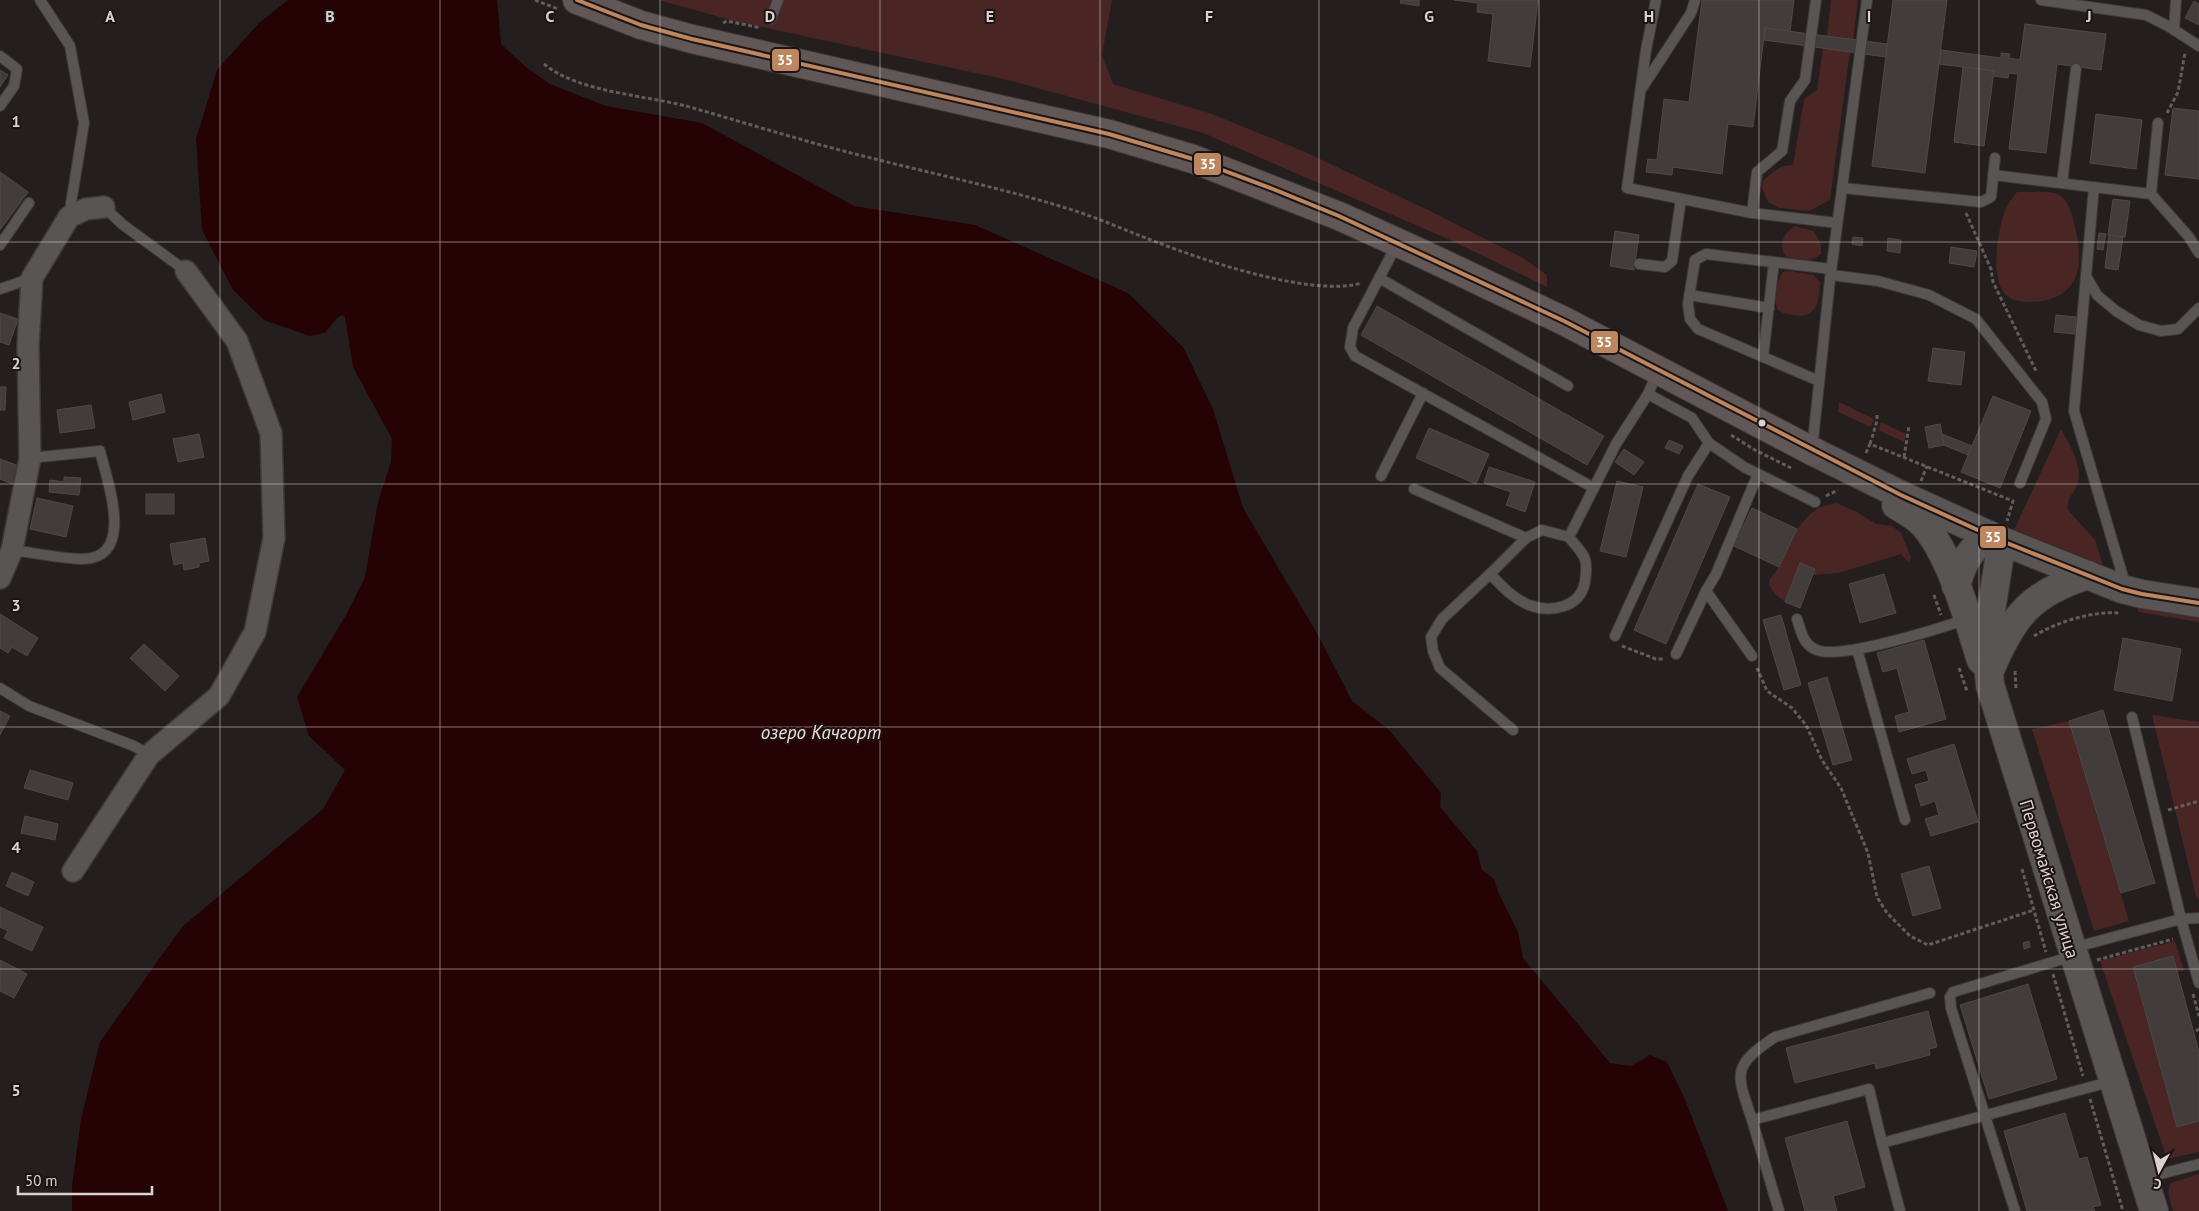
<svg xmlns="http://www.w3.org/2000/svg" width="2199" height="1211" viewBox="0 0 2199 1211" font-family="'PT Sans',sans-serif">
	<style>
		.green { fill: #492524 }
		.water { fill: #250305 }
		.building { fill: #423d3c; stroke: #4e4948 }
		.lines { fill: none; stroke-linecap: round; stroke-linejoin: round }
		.service-casing { stroke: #3e3838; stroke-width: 12 }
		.minor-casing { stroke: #3e3838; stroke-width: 24 }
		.secondary-casing { stroke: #3e3838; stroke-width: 30 }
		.primary-casing { stroke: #3e3838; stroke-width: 30 }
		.path { stroke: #615d5d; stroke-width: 3; stroke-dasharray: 4 2.5; stroke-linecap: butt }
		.service { stroke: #5a5555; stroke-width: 10 }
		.minor { stroke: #5a5555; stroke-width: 21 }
		.secondary { stroke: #5a5555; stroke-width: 28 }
		.primary { stroke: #605756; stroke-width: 28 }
		.bus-1-casing { stroke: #1d1313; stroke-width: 8 }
		.bus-1 { stroke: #bb8660; stroke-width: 4 }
		.grid { fill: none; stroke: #d9d2d1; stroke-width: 1; stroke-opacity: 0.55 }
		.bus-dot { fill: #d9d2d1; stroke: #1d1313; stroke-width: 2 }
		.labels { text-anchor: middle; stroke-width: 4; stroke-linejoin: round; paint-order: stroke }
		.street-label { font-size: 18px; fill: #d9d2d1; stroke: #1d1313 }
		.water-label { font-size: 19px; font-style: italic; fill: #f1dcdb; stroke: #1d1313 }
		.grid-label { font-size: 16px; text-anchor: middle; font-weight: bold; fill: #d9d2d1; stroke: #1d1313; stroke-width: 4; stroke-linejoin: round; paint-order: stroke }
		.line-badge { stroke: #1d1313; stroke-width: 2 }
		.badge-label { font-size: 14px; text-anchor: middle; font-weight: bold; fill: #fff }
	</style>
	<rect width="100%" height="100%" fill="#241e1e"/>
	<g class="green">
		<path d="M 659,0 L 1112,0 L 1102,55 L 1113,84 L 1212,114 L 1303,151 L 1430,211 L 1523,258 L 1547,275 L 1547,287 L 1448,239 L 1203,133 L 1008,80 L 734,21 Z"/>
		<path d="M 1831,0 L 1858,0 L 1853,40 L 1827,36 Z"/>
		<path d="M 1823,48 L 1850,52 L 1830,200 L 1809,211 L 1780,208 L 1768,202 L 1762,188 L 1763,181 L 1773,172 L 1783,166 L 1793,165 L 1804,99 L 1817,90 Z"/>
		<path d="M 2017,192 C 2050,193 2065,184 2074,222 C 2082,254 2085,291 2047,300 C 2038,303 2019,303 2010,298 C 1987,285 1998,228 2006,208 C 2008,203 2013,197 2017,192 Z"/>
		<path d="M 1795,226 L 1814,231 L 1821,245 L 1821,254 C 1811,263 1798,260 1786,257 C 1778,245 1783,233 1795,226 Z"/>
		<path d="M 1790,271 L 1814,275 L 1820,282 C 1820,301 1816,320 1793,315 C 1789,314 1781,313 1778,310 C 1773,304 1778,277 1783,272 Z"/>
		<path d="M 1839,402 L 1874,419 L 1871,427 L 1838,412 Z"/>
		<path d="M 1881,422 L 1906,434 L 1904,442 L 1878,430 Z"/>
		<path d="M 2061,429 C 2069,443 2084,468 2077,485 C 2072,498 2068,494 2068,510 L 2095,540 L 2103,565 L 2014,530 Z"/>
		<path d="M 1836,503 L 1857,512 L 1876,524 L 1892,526 L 1901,533 L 1911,557 L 1909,563 L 1901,554 L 1839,573 L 1813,575 L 1815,569 L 1800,563 L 1785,602 L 1775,594 L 1769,585 L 1770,579 L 1779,567 L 1797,529 L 1810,514 L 1820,507 Z"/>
		<path d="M 2139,606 L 2199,615 L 2199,622 L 2138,612 Z"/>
		<path d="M 2152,715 L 2199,722 L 2199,900 L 2196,896 Z"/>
		<path d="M 2069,721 L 2129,921 L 2094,931 L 2032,729 Z"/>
		<path d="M 2175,941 L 2184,971 L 2177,972 L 2173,956 L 2133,967 L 2177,1127 L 2199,1121 L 2199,1152 L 2167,1159 L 2100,961 Z"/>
		<path d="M 2199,1174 L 2199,1211 L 2173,1211 C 2170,1201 2166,1192 2171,1183 Z"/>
	</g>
	<path class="water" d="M 288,0 L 497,0 L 501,44 L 526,67 L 550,84 L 606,106 L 702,123 L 854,206 L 975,225 L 1128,293 L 1183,347 L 1213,409 L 1243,508 L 1318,635 L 1352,701 L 1389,730 L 1441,793 L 1440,807 L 1477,851 L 1482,870 L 1494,879 L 1498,892 L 1518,932 L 1523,958 L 1610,1063 L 1631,1066 L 1650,1055 L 1667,1062 L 1684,1097 L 1728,1211 L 72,1211 L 72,1186 L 81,1119 L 100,1042 L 182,927 L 323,809 L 345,770 L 309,736 L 297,697 L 346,615 L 365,577 L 378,502 L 391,462 L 392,439 L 353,367 L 345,317 L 342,315 L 337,318 L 325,333 L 310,336 L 264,320 L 233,290 L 202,230 L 196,139 L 217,70 L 259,23 Z"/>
	<g class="building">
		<path d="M 1401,0 L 1419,0 L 1419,6 L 1400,3 Z"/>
		<path d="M 1454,0 L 1538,0 L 1530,67 L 1488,61 L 1493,14 L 1477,12 L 1478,3 Z"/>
		<path d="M 1702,0 L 1794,0 L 1790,31 L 1765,28 L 1753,127 L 1728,124 L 1722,174 L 1673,167 L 1672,175 L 1646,172 L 1648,159 L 1657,160 L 1664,99 L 1689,102 Z"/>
		<path d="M 1893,0 L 1947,0 L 1925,173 L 1872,166 Z"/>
		<path d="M 2194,1 L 2199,4 L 2199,25 L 2185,18 Z"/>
		<path d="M 2025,24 L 2106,34 L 2101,70 L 2057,64 L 2046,153 L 2009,149 L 2018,74 L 2009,73 L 2008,78 L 1993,76 L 1994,71 L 1939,64 L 1941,50 L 2001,58 L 2001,53 L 2010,54 L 2009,58 L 2020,60 Z"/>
		<path d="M 1765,28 L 1887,44 L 1886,57 L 1764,40 Z"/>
		<path d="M 1963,67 L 1994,71 L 1984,146 L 1954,142 Z"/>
		<path d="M 0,70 L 8,75 L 0,87 Z"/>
		<path d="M 2173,108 L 2199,111 L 2199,179 L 2165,175 Z"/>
		<path d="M 2096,114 L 2142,120 L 2136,169 L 2090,163 Z"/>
		<path d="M 0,172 L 28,192 L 0,230 Z"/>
		<path d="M 2113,199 L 2130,201 L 2125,237 L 2108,235 Z"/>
		<path d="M 1615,231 L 1639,235 L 1634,270 L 1610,266 Z"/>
		<path d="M 2099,233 L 2106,234 L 2103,250 L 2097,249 Z"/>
		<path d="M 2109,235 L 2123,237 L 2118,270 L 2105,268 Z"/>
		<path d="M 1853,237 L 1863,238 L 1862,246 L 1852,244 Z"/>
		<path d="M 1888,238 L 1901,240 L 1900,253 L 1887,251 Z"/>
		<path d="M 1951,247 L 1977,251 L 1974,267 L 1949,263 Z"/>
		<path d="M 1377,306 L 1604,436 L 1587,465 L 1361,335 Z"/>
		<path d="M 0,313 L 18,319 L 9,345 L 0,342 Z"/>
		<path d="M 2056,315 L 2076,317 L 2075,334 L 2054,332 Z"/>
		<path d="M 1933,348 L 1965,352 L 1961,385 L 1928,381 Z"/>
		<path d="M 0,387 L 6,387 L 5,410 L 0,410 Z"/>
		<path d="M 161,394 L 165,412 L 133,420 L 129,402 Z"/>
		<path d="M 1993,396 L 2031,411 L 2000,488 L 1961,472 Z"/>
		<path d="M 91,405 L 95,428 L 60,433 L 57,410 Z"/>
		<path d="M 1940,424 L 1944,445 L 1929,448 L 1925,427 Z"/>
		<path d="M 1429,428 L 1489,454 L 1476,484 L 1416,458 Z"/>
		<path d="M 199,434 L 204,457 L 178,462 L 173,439 Z"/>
		<path d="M 1942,434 L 1972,446 L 1968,455 L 1944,445 Z"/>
		<path d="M 1669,440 L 1683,446 L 1679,454 L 1665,448 Z"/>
		<path d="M 1624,449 L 1644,462 L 1634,475 L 1615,462 Z"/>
		<path d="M 0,459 L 19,466 L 13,484 L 0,479 Z"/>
		<path d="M 1489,467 L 1535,482 L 1525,512 L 1506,505 L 1511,492 L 1484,483 Z"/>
		<path d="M 64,477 L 81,478 L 79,495 L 49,492 L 50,480 L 64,482 Z"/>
		<path d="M 1617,481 L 1643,487 L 1626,557 L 1600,551 Z"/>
		<path d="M 1698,484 L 1730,497 L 1666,644 L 1634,630 Z"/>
		<rect x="146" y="494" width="28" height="20"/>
		<path d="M 37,498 L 73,506 L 66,537 L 30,529 Z"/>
		<path d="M 1752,508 L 1797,529 L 1779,567 L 1734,546 Z"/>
		<path d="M 205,538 L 209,561 L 199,563 L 199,567 L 184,570 L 183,563 L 174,565 L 170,544 Z"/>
		<path d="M 1800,563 L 1815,569 L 1800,608 L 1785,602 Z"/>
		<path d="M 1884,574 L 1896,613 L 1860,623 L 1849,584 Z"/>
		<path d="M 0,614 L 38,638 L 27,656 L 12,647 L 8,653 L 0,648 Z"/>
		<path d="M 1781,615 L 1801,685 L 1784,690 L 1763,620 Z"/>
		<path d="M 2123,638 L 2181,649 L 2172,701 L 2114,690 Z"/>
		<path d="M 1924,640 L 1946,719 L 1899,732 L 1895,716 L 1909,712 L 1897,668 L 1883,672 L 1877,653 Z"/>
		<path d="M 144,644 L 179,676 L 165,691 L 130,658 Z"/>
		<path d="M 1827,677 L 1852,760 L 1833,765 L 1808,683 Z"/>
		<path d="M 2103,710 L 2155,883 L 2121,893 L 2069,721 Z"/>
		<path d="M 0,711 L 10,716 L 0,735 Z"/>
		<path d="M 1954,744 L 1978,822 L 1931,836 L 1925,819 L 1939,815 L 1935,801 L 1921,806 L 1915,785 L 1929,781 L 1926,770 L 1912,774 L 1907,759 Z"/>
		<path d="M 30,770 L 73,783 L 68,800 L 24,788 Z"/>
		<path d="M 25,816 L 58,824 L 55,840 L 21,833 Z"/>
		<path d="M 1929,866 L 1941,908 L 1913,916 L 1901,874 Z"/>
		<path d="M 12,872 L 34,882 L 28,896 L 6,886 Z"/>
		<path d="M 0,907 L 43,927 L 32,951 L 4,938 L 8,931 L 0,927 Z"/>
		<path d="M 2029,941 L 2030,947 L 2024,949 L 2023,943 Z"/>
		<path d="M 2173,956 L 2199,1052 L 2199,1121 L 2177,1127 L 2133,967 Z"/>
		<path d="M 0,960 L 27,974 L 14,998 L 0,991 Z"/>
		<path d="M 2028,984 L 2057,1079 L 1989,1099 L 1960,1005 Z"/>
		<path d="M 1928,1011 L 1937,1047 L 1929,1049 L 1930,1055 L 1876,1069 L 1875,1063 L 1795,1083 L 1786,1048 Z"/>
		<path d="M 2065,1113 L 2079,1159 L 2087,1157 L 2101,1205 L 2093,1207 L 2095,1211 L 2027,1211 L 2004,1131 Z"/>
		<path d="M 1847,1121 L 1865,1187 L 1833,1196 L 1837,1211 L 1805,1211 L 1785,1138 Z"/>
	</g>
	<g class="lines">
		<g class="service-casing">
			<g id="service">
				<path d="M 40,0 L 70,46 L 84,123 L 69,216"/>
				<path d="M 1656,0 L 1646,50 L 1627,188 L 1752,213 L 1837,223"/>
				<path d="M 2041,0 L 2146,15 L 2168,26 L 2199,46"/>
				<path d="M 771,19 L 778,0"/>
				<path d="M 2174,30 L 2176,0"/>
				<path d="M 0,56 L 17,69 L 14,86 L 0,106"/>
				<path d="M 1642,88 L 1691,13 L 1695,0"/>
				<path d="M 1993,175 L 2151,194 L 2189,237 L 2199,253"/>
				<path d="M 2062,183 L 2076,69"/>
				<path d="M 2094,187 L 2086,276 L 2097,295 L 2116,311 L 2139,325 L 2161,331 L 2178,329 L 2199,308"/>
				<path d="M 1842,188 L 1981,202 L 1991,197 L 1995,158"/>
				<path d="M 2151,194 L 2158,123"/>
				<path d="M 104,207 L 122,224 L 186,271"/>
				<path d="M 1752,213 L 1757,172 L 1782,151 L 1790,101 L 1805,80 L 1816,0"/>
				<path d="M 1397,244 L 1353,328 L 1350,347 L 1355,356 L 1594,488"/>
				<path d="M 0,245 L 29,203"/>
				<path d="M 1639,264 L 1665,267 L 1672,261 L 1681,199"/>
				<path d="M 1831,275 L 1878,281 L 1929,295 L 1976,319 L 2042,402 L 2046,419 L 2020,483"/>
				<path d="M 2086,276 L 2074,411 L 2123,577 L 2122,588"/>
				<path d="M 1379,278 L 1568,386"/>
				<path d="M 0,289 L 32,278"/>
				<path d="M 1689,295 L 1769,308"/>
				<path d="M 1763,357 L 1774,262"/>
				<path d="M 1658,371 L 1648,394 L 1692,418 L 1709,443"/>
				<path d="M 1819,381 L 1698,329 L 1690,319 L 1688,304 L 1695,260 L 1706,254 L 1831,269"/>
				<path d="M 1812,450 L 1830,279 L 1867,0"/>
				<path d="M 1381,476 L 1423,393"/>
				<path d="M 1414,489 L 1526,538"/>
				<path d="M 1542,530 L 1569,537 C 1574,544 1582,551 1585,559 C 1587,566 1586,575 1585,582 C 1580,608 1551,613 1529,605 C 1512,598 1502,586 1490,574 L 1526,538 Z"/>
				<path d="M 1569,537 L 1616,444 L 1648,394"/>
				<path d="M 12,550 C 34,553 58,558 81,559 C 137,560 107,481 100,451 L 30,458"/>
				<path d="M 1490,574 L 1442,619 L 1431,637 L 1433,651 L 1440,668 L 1513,730"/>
				<path d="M 1797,619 C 1801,631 1803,645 1817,650 C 1840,660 1941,628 1967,619"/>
				<path d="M 1615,636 L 1688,476 L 1709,443 L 1744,467 L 1815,502"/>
				<path d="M 1857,649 L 1905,820"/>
				<path d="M 1676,654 L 1706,591"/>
				<path d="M 1752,656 L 1706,591 L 1716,574 L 1758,474"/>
				<path d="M 0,688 L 29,706 L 134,746 L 149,755"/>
				<path d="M 2132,717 L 2181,919 L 2199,918"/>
				<path d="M 2072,948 L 2181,919 L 2199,983"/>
				<path d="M 1752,1120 C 1737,1074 1730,1067 1775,1037 L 1930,993"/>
				<path d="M 1882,1143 L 1900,1211"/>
				<path d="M 2145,1178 L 2199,1164"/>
				<path d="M 1779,1211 L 1752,1120 L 1869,1089 L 1882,1143 L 2113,1081"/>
				<path d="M 2015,1211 L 1951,1008 L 1950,997 L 1953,992 L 2073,956"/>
			</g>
		</g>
		<g class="minor-casing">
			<g id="minor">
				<path d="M 0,578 L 12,550 L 30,458 L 28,346 L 32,278 L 69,217 L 86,209 L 104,207"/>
				<path d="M 73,871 L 149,755 L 219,696 L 255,632 L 274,538 L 271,433 L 237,341 L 186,271"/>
			</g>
		</g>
		<g class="secondary-casing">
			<g id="secondary">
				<path d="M 1812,451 L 1901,495 L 2002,541 L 2122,589 L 2142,594 L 2199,603"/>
				<path d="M 1896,505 C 1906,511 1917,517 1924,525 C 1952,557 1968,620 1981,660"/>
				<path d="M 2002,541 L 1986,643 L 1990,685 L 2154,1211"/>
				<path d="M 1956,586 C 1963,561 1969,551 1989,535"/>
				<path d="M 1991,668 C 2014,614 2032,593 2088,575"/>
			</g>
		</g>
		<g class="primary-casing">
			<path id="primary" d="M 577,0 L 641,25 L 692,39 L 1109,134 L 1193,159 L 1339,216 L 1425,255 L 1564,321 L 1812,451"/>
		</g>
		<g class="path">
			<path d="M 535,0 L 558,9"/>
			<path d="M 723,23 L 727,21 L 761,28"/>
			<path d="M 544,64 C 578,92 643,95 686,106 C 746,123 806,142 867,157 C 934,174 1001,188 1066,208 C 1093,216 1120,228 1146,238 C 1196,258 1311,298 1362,283"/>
			<path d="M 2167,113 L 2178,92 L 2185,53"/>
			<path d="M 1966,213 L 1991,269 L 1993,282 L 2036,371"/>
			<path d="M 1731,435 L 1755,450 L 1791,468"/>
			<path d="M 1870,444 L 1877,421 L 1877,413"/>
			<path d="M 1866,453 L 1870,444 L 2013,501 L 2007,521"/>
			<path d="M 1904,457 L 1909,426"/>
			<path d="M 1921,481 L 1927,466"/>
			<path d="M 1826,496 L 1838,490"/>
			<path d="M 1934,595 L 1941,615"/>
			<path d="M 2034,636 C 2057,622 2092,611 2119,613"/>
			<path d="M 1622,646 L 1656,659 L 1664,659"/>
			<path d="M 1757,668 L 1767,691 L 1792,708 L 1806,725 L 1822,760 L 1841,788 L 1868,853 L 1877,897 L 1887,913 L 1910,936 L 1928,945 L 2034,910"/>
			<path d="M 1959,668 L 1967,691"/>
			<path d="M 2015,671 L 2016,689"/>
			<path d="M 2168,810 L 2199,801"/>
			<path d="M 2022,869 L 2046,952"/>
			<path d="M 2097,960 L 2173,939"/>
			<path d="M 2053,974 L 2083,1076"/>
			<path d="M 2193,994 L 2199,1016"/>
			<path d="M 2196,1031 L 2199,1029"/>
			<path d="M 2090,1099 L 2123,1211"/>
		</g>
		<use href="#service" class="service"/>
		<use href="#minor" class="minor"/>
		<use href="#secondary" class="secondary"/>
		<use href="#primary" class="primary"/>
		<g class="bus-1-casing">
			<path id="bus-1" d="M 577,0 L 641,25 L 692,39 L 1109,134 L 1193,159 L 1273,189 L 1339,216 L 1564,321 L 1901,495 L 2002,541 L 2122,589 L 2142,594 L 2199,603"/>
		</g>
		<use href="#bus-1" class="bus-1"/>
	</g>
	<path class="grid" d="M 220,0 L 220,1211M 440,0 L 440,1211M 660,0 L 660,1211M 880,0 L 880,1211M 1100,0 L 1100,1211M 1319,0 L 1319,1211M 1539,0 L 1539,1211M 1759,0 L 1759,1211M 1979,0 L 1979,1211M 0,242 L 2199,242M 0,484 L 2199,484M 0,727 L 2199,727M 0,969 L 2199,969"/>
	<circle class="bus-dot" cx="1762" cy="423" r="4.5"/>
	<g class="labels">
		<g class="street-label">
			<text transform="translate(2049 879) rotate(73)" y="6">Первомайская улица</text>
		</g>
		<g class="water-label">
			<text x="821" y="739">озеро Качгорт</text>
		</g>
	</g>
	<g class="grid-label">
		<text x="110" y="22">A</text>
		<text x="330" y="22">B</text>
		<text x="550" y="22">C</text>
		<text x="770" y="22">D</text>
		<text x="990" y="22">E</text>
		<text x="1209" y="22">F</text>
		<text x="1429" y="22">G</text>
		<text x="1649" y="22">H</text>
		<text x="1869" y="22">I</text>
		<text x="2089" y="22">J</text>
		<text x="16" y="127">1</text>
		<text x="16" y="369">2</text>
		<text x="16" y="611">3</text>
		<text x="16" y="853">4</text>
		<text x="16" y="1096">5</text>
	</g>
	<g class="line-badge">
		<rect x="771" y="48" width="29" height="24" rx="5" fill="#bb8660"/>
		<rect x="1193" y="152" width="29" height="24" rx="5" fill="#bb8660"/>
		<rect x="1590" y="330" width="29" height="24" rx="5" fill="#bb8660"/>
		<rect x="1979" y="525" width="28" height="24" rx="5" fill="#bb8660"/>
	</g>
	<g class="badge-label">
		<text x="785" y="65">35</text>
		<text x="1208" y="169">35</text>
		<text x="1604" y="347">35</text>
		<text x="1993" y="542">35</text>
	</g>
	<g transform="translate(2159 1171) rotate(187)" stroke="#1d1313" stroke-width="4" paint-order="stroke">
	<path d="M0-4L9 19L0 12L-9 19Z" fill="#d9d2d1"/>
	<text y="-8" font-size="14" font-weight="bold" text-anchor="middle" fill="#d9d2d1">С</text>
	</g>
	<path d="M18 1186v8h134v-8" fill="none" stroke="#d9d2d1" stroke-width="2.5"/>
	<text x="25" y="1186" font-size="15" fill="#d9d2d1" stroke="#1d1313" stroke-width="4" paint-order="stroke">50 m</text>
</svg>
